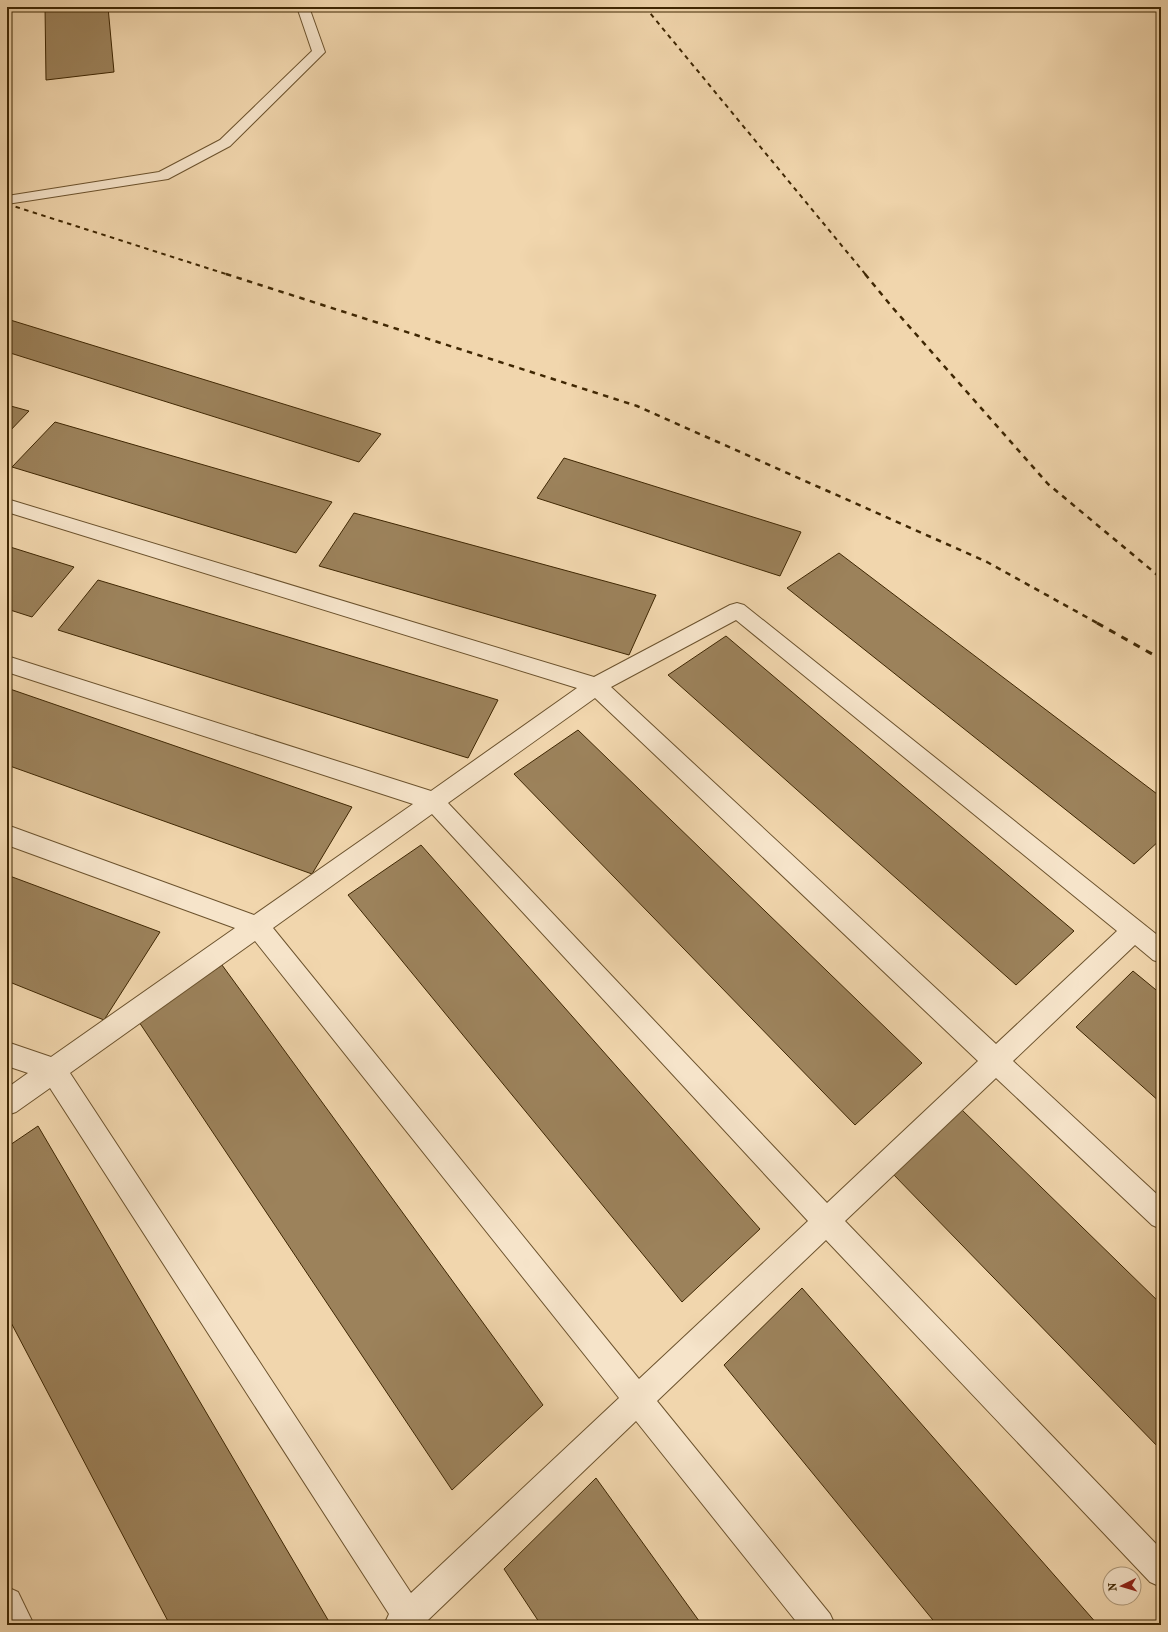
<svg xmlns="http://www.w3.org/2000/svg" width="1168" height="1632" viewBox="0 0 1168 1632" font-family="'IM FELL French Canon',serif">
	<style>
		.building { fill: #9c825b; stroke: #3f2703 }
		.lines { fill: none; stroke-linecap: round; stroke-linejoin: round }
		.minor-casing { stroke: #6c532e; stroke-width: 2 }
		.minor { fill: #f6e4ca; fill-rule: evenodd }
		.rail-far2 { stroke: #3f2703; stroke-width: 2; stroke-dasharray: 4.5 4.5; stroke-linecap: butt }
		.rail-far1 { stroke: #3f2703; stroke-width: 2.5; stroke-dasharray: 5.5 5.5; stroke-linecap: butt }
		.rail { stroke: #3f2703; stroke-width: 3; stroke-dasharray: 7 7; stroke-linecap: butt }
	</style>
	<rect width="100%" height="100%" fill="#f1d6ad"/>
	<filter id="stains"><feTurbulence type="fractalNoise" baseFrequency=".005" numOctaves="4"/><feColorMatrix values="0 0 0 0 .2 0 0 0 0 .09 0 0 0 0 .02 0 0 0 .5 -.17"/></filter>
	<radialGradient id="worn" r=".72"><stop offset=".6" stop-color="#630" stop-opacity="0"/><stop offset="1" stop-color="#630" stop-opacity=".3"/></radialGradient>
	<g class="building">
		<path d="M 45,7 L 108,7 L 114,72 L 46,80 Z"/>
		<path d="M 7,319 L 381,434 L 359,462 L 7,352 Z"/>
		<path d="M 7,405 L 29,411 L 7,434 Z"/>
		<path d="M 55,422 L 332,502 L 296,553 L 12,467 Z"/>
		<path d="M 564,458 L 801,532 L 780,576 L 537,498 Z"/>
		<path d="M 354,513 L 656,595 L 629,655 L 319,566 Z"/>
		<path d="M 7,546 L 74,567 L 32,617 L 7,609 Z"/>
		<path d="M 839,553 L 1161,797 L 1161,839 L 1134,864 L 787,588 Z"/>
		<path d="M 98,580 L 498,700 L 468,758 L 58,630 Z"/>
		<path d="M 726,636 L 1074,931 L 1016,985 L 668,675 Z"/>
		<path d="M 7,688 L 352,807 L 312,874 L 7,765 Z"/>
		<path d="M 578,730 L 922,1063 L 855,1125 L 514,774 Z"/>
		<path d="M 421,845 L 760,1229 L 682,1302 L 348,895 Z"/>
		<path d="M 7,875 L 160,932 L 104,1020 L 7,981 Z"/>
		<path d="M 222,965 L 543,1405 L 452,1490 L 139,1022 Z"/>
		<path d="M 1133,971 L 1161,994 L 1161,1103 L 1076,1027 Z"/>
		<path d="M 961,1109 L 1161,1304 L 1161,1450 L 893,1174 Z"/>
		<path d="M 38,1126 L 331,1625 L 170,1625 L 7,1315 L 7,1147 Z"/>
		<path d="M 802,1288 L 1098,1625 L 937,1625 L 724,1365 Z"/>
		<path d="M 596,1478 L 702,1625 L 541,1625 L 504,1569 Z"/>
	</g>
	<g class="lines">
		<g class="minor-casing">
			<g id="minor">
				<path d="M 297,7 L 309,7 L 325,52 L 230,146 L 168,179 L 7,204 L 7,196 L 159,172 L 220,140 L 312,51 Z"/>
				<path d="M 7,499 L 594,677 L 730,605 L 737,603 L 744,605 L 1161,938 L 1161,963 L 1153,960 L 1135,945 L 1013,1061 L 1161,1198 L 1161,1229 L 1152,1225 L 996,1078 L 845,1221 L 1161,1549 L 1161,1587 L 1150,1582 L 826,1240 L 657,1401 L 830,1614 L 835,1625 L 799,1625 L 636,1421 L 428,1620 L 430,1625 L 384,1625 L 389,1614 L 50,1088 L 16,1112 L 7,1115 L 7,1088 L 28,1073 L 7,1066 L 7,1042 L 51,1057 L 235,928 L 7,845 L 7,825 L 254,915 L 413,804 L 7,672 L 7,656 L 431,791 L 577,688 L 7,512 ZM 736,620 L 1117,931 L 996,1044 L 611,687 ZM 595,698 L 978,1061 L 827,1203 L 448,803 ZM 432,814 L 808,1221 L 639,1379 L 273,928 ZM 255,941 L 619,1398 L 411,1593 L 70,1073 Z"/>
				<path d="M 7,1587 L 18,1592 L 34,1625 L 7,1625 Z"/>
			</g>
		</g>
		<use href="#minor" class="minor"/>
		<g class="rail-far2">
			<path d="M 645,7 L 866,275"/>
			<path d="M 7,204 L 229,275"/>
		</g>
		<g class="rail-far1">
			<path d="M 226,274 L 637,406 L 987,562 L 1099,624"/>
			<path d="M 865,274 L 892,307 L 1048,484 L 1161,578"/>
		</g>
		<path class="rail" d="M 1097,623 L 1161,659"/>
	</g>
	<rect width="1168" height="1632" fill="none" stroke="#f1d6ad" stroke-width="24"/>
	<rect x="8" y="8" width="1152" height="1616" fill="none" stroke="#3f2703" stroke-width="2"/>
	<rect x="12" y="12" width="1144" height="1608" fill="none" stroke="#3f2703"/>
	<g transform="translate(1122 1586) rotate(265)"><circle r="19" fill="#f6e4ca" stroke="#ad987a"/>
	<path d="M0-3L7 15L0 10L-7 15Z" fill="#8f2418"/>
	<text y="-6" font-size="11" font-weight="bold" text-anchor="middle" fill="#3f2703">N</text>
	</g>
	<rect width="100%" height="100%" filter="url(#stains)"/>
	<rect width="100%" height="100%" fill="url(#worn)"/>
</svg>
